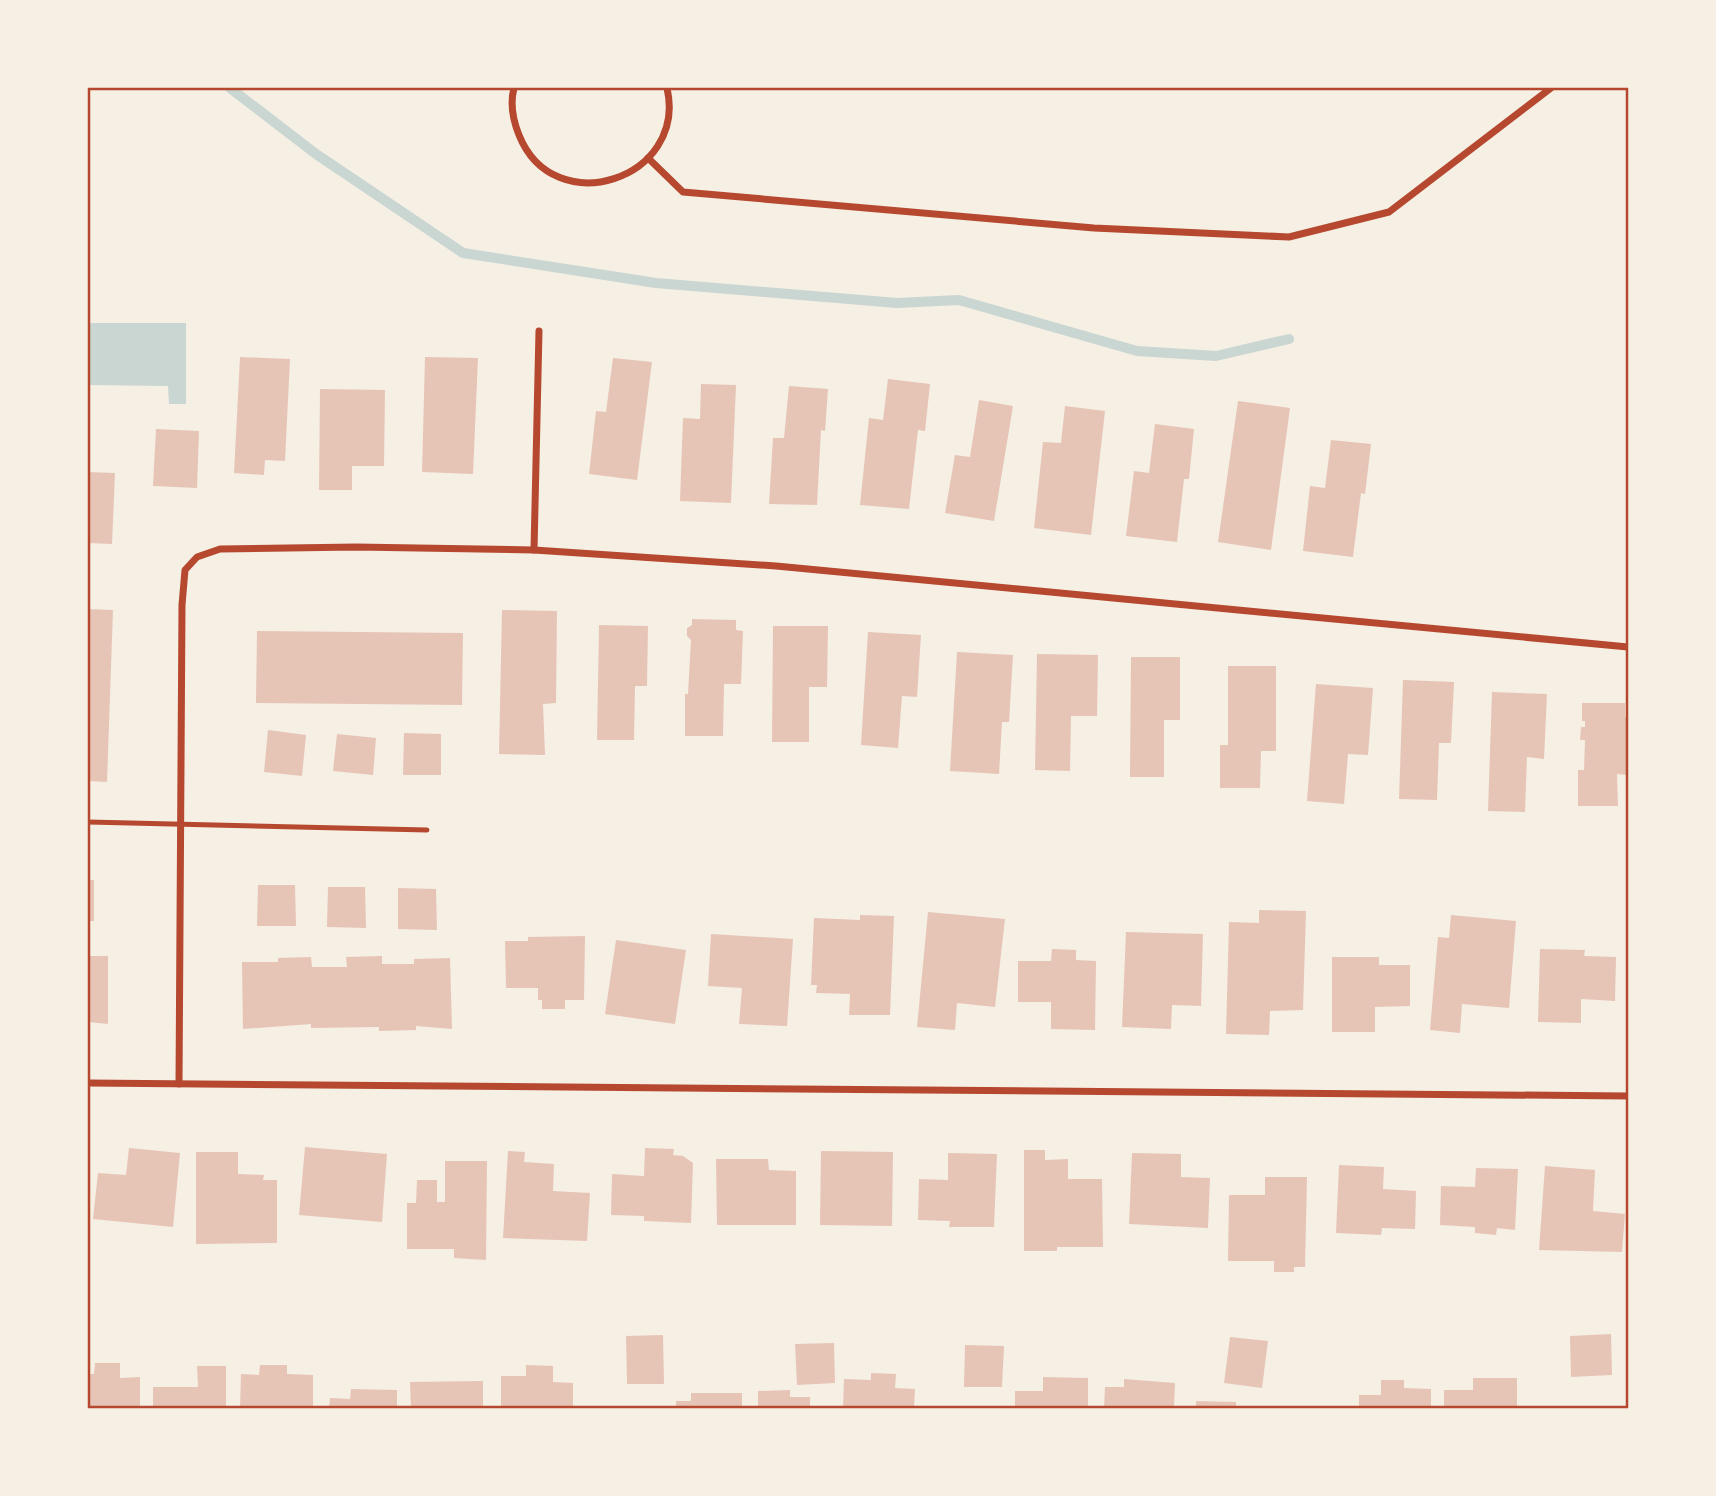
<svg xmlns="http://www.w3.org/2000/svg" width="1716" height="1496" viewBox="0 0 1716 1496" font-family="'Public Sans',sans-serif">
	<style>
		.water { fill: #c9d6d2 }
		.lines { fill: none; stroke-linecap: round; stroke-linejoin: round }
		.stream { stroke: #c9d6d2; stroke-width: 10 }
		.building { fill: #e6c5b7 }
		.service { stroke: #b5482f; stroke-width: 5 }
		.minor { stroke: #b5482f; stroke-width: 7 }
		.neatline { fill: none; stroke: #b5482f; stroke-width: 2.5 }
	</style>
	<rect width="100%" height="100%" fill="#f6efe4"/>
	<path class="water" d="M 88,323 L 186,323 L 186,404 L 169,404 L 168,386 L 88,385 Z"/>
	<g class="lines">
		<path class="stream" d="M 230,88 L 316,154 L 463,253 L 656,283 L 897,303 L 959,300 L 1137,351 L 1216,356 L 1289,339"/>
	</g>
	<g class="building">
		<path d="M 240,357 L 290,359 L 285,461 L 265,460 L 264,475 L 234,473 Z"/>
		<path d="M 425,357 L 478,358 L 473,474 L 422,472 Z"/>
		<path d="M 613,358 L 652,362 L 637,480 L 589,474 L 596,411 L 606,412 Z"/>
		<path d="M 888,379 L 930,384 L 925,431 L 918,430 L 909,509 L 860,505 L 869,418 L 883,420 Z"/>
		<path d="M 701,384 L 736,385 L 731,503 L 680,501 L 683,418 L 700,419 Z"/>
		<path d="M 789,386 L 828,389 L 825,431 L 821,430 L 817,505 L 769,504 L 773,438 L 784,438 Z"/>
		<path d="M 320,389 L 385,390 L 384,466 L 352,466 L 352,490 L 319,490 Z"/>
		<path d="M 979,400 L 1013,406 L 994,521 L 945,513 L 955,455 L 970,457 Z"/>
		<path d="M 1238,401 L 1290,408 L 1271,550 L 1218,542 Z"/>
		<path d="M 1065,406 L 1105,411 L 1091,535 L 1034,528 L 1043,442 L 1061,443 Z"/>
		<path d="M 1155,424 L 1194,429 L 1189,479 L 1184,479 L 1177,542 L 1126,536 L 1134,471 L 1149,473 Z"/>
		<path d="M 156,429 L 199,431 L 197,488 L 153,486 Z"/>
		<path d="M 1331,440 L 1371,444 L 1365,494 L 1361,493 L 1353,557 L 1303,551 L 1310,486 L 1325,488 Z"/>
		<path d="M 88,472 L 115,473 L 112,544 L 88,543 Z"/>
		<path d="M 88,609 L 113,610 L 107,782 L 88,781 Z"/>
		<path d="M 502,610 L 557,611 L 556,703 L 543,704 L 545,755 L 499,754 Z"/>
		<path d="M 692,619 L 736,620 L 736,630 L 743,631 L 741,684 L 724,684 L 723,736 L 685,736 L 685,694 L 688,694 L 691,640 L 687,636 L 687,628 L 692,625 Z"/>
		<path d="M 599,625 L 648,626 L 647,686 L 635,686 L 634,740 L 597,740 Z"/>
		<path d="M 773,626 L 828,626 L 827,687 L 809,687 L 809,742 L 772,742 Z"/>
		<path d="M 257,631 L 463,633 L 462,705 L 256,703 Z"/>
		<path d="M 868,632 L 921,635 L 917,697 L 902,696 L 898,748 L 861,745 Z"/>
		<path d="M 957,652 L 1013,655 L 1009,722 L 1002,722 L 999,774 L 950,771 Z"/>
		<path d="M 1037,654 L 1098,655 L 1097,716 L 1071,716 L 1070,771 L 1035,770 Z"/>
		<path d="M 1131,657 L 1180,657 L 1180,720 L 1164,720 L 1164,777 L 1130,777 Z"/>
		<path d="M 1228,666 L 1276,666 L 1276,751 L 1261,751 L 1260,788 L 1220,788 L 1220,745 L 1228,745 Z"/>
		<path d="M 1403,680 L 1454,682 L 1451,743 L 1439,743 L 1437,800 L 1399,799 Z"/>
		<path d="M 1316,684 L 1373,688 L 1368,755 L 1348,754 L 1344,804 L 1307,801 Z"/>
		<path d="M 1492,692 L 1547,694 L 1544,759 L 1527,757 L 1525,812 L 1488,811 Z"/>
		<path d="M 1582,703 L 1625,703 L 1625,717 L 1628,717 L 1628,775 L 1617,774 L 1618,806 L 1578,806 L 1578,770 L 1584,770 L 1585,740 L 1580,740 L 1581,727 L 1585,727 L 1585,721 L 1582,721 Z"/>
		<path d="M 268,730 L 306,735 L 302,776 L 264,772 Z"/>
		<path d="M 404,733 L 441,734 L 441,775 L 403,775 Z"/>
		<path d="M 337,734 L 376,738 L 373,775 L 333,771 Z"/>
		<rect x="88" y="880" width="6" height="41"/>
		<path d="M 258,885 L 295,885 L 296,926 L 257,926 Z"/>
		<path d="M 328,887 L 365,887 L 366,928 L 327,927 Z"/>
		<path d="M 398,888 L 436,889 L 437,930 L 398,929 Z"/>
		<path d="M 1259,910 L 1306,911 L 1303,1010 L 1270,1011 L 1269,1035 L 1226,1034 L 1229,922 L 1259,923 Z"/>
		<path d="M 928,912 L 1005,919 L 995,1007 L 957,1003 L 955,1030 L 917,1027 Z"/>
		<path d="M 860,915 L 894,916 L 890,1015 L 849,1015 L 850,994 L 816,993 L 817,985 L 811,985 L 814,918 L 860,920 Z"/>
		<path d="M 1451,915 L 1516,921 L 1509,1008 L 1462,1004 L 1460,1033 L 1430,1030 L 1438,937 L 1449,938 Z"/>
		<path d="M 1126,932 L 1203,934 L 1201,1006 L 1172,1005 L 1171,1029 L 1122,1027 Z"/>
		<path d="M 711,934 L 793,939 L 787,1026 L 739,1024 L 742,988 L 708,986 Z"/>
		<path d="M 585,936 L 584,1000 L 565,1000 L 565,1009 L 542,1009 L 542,1000 L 538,1000 L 538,988 L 506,988 L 505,941 L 528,941 L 528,937 Z"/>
		<path d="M 616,940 L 686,950 L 675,1024 L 605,1014 Z"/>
		<path d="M 1052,949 L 1076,950 L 1076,960 L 1096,961 L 1095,1030 L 1051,1029 L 1051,1002 L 1018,1002 L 1018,961 L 1051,961 Z"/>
		<path d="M 1540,949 L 1585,950 L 1584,956 L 1616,957 L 1615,1001 L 1581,999 L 1581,1023 L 1538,1022 Z"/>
		<path d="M 88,956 L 108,956 L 108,1024 L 88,1022 Z"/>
		<path d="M 382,956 L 382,964 L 414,964 L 414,959 L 450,958 L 452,1029 L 416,1026 L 416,1030 L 379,1031 L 379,1027 L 311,1028 L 311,1024 L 243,1029 L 242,962 L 278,962 L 278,958 L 311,957 L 312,967 L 347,967 L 346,957 Z"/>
		<path d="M 1332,957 L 1379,957 L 1379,965 L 1410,965 L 1410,1006 L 1375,1007 L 1375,1032 L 1332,1032 Z"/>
		<path d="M 305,1147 L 387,1154 L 382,1222 L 299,1215 Z"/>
		<path d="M 129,1148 L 180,1153 L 173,1227 L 93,1219 L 98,1173 L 126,1175 Z"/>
		<path d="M 645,1148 L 674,1149 L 673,1155 L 683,1156 L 693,1163 L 691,1223 L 644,1221 L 644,1216 L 611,1215 L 612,1174 L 644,1176 Z"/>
		<path d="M 1024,1150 L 1045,1150 L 1045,1160 L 1068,1159 L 1068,1179 L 1102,1179 L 1103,1247 L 1057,1247 L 1057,1251 L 1024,1251 Z"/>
		<path d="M 508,1151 L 525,1152 L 524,1162 L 554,1164 L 553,1191 L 590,1193 L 587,1241 L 503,1238 Z"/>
		<path d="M 821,1151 L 893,1152 L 892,1226 L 820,1225 Z"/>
		<path d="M 196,1152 L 238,1152 L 238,1174 L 264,1175 L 263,1180 L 277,1180 L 277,1243 L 196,1244 Z"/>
		<path d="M 948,1153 L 997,1154 L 994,1227 L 949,1227 L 950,1221 L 918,1220 L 919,1179 L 948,1180 Z"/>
		<path d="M 1132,1153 L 1181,1154 L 1181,1177 L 1210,1178 L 1208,1228 L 1129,1224 Z"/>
		<path d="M 716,1159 L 768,1159 L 769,1170 L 796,1171 L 796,1225 L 717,1225 Z"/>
		<path d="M 445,1161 L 487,1161 L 486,1260 L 454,1258 L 454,1249 L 407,1249 L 407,1203 L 416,1203 L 417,1180 L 437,1180 L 437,1202 L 445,1202 Z"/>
		<path d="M 1339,1165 L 1384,1167 L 1383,1189 L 1416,1191 L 1415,1229 L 1382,1228 L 1381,1235 L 1336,1233 Z"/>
		<path d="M 1545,1166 L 1595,1170 L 1593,1211 L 1625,1214 L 1622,1252 L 1539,1250 Z"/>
		<path d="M 1476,1168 L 1518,1169 L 1515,1230 L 1497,1228 L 1496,1235 L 1475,1233 L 1475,1227 L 1440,1225 L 1441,1186 L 1475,1187 Z"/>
		<path d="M 1265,1177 L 1307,1177 L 1305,1267 L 1294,1267 L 1294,1272 L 1274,1272 L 1274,1261 L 1228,1261 L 1229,1195 L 1265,1195 Z"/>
		<path d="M 1611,1334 L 1612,1375 L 1571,1377 L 1570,1336 Z"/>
		<path d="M 663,1335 L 664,1384 L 627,1384 L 626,1336 Z"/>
		<path d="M 1230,1337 L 1268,1341 L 1262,1388 L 1224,1383 Z"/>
		<path d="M 834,1343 L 835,1383 L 797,1385 L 795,1344 Z"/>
		<path d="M 965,1345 L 1004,1346 L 1002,1387 L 964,1387 Z"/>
		<path d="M 95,1363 L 120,1363 L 120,1378 L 140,1377 L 140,1408 L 88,1408 L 88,1374 L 94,1374 Z"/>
		<path d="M 260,1365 L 287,1365 L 287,1374 L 313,1375 L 313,1408 L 240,1408 L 241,1374 L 259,1375 Z"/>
		<path d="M 526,1365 L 553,1366 L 553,1382 L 573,1383 L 573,1408 L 501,1408 L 501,1376 L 526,1376 Z"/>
		<path d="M 197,1366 L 226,1366 L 226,1408 L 153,1408 L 153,1387 L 198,1387 Z"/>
		<path d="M 871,1373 L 896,1374 L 895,1388 L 915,1389 L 914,1408 L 843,1408 L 844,1379 L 871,1380 Z"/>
		<path d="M 1043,1377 L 1088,1378 L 1088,1408 L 1015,1408 L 1015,1391 L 1043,1391 Z"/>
		<path d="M 1473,1378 L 1517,1378 L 1517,1408 L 1444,1408 L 1444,1390 L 1473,1390 Z"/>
		<path d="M 1124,1379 L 1175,1383 L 1174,1408 L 1104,1408 L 1105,1387 L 1124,1387 Z"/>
		<path d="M 1381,1380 L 1404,1380 L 1404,1388 L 1431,1389 L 1431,1408 L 1359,1408 L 1359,1395 L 1381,1395 Z"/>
		<path d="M 483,1381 L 483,1408 L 411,1408 L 410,1382 Z"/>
		<path d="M 351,1389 L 397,1390 L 397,1408 L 329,1408 L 330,1398 L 350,1399 Z"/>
		<path d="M 790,1390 L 790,1397 L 810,1397 L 810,1408 L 758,1408 L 758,1391 Z"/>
		<path d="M 691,1393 L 742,1393 L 742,1408 L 676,1408 L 676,1401 L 691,1401 Z"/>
		<path d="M 1196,1401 L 1236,1402 L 1236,1408 L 1196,1408 Z"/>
	</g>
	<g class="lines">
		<path class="service" d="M 88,822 L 427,830"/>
		<g class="minor">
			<path d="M 514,88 C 510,103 513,120 519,135 C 554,223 688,179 667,88"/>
			<path d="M 648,158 L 683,192 L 1094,228 L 1289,237 L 1389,212 L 1551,88"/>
			<path d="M 534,550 L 539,331"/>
			<path d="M 88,1083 L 1628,1096"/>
			<path d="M 179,1084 L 182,605 L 185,570 L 197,557 L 220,549 L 356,547 L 534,550 L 776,566 L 1628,647"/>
		</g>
	</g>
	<rect width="1716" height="1496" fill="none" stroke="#f6efe4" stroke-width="178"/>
	<rect x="89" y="89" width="1538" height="1318" class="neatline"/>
</svg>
